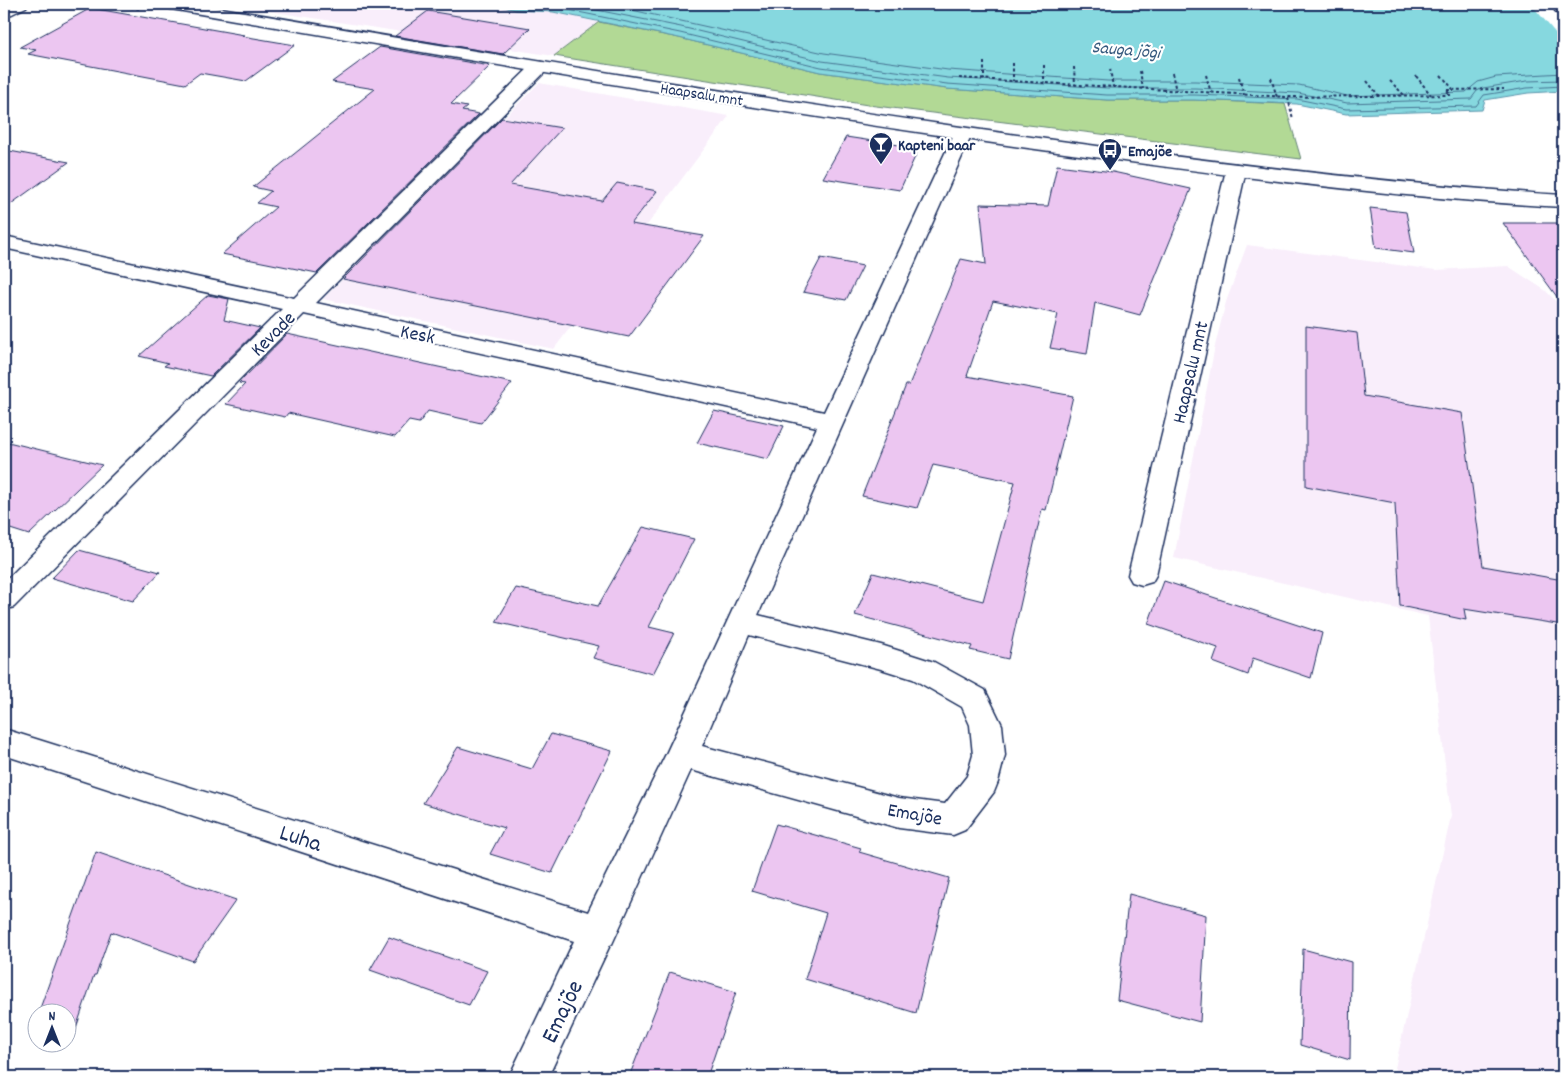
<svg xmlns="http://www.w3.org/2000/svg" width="1567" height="1081" viewBox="0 0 1567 1081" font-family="Dekko,sans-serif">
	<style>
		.built { fill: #f9eefb }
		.green { fill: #b2d995; stroke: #66847a }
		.water { fill: #86d8df; stroke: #5b94ab }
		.pier { fill: #fff }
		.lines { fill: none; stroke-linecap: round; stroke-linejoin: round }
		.shore { stroke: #467392; stroke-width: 1 }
		.building { fill: #ecc6f1; stroke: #1b2f5e }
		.street-casing { stroke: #1b2f5e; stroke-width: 3 }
		.secondary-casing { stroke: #1b2f5e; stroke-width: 3 }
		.path { stroke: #1b2f5e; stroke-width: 2; stroke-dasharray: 3 2.5; stroke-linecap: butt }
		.street { fill: #fff; fill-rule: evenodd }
		.secondary { fill: #fff; fill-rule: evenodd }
		.labels { text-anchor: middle; stroke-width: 4.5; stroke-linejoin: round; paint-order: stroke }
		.far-street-label { font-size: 16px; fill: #1b2f5e; stroke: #fff }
		.far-poi-label { font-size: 16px; font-weight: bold; fill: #1b2f5e; stroke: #fff; text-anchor: start }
		.far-water-label { font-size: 18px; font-style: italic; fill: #36597e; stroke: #fff }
		.street-label { font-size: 20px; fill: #1b2f5e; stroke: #fff }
		.near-street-label { font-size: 24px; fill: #1b2f5e; stroke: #fff }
	</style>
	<rect width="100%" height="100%" fill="#fff"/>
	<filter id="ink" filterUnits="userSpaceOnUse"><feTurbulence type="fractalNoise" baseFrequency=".02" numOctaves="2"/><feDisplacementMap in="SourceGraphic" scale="10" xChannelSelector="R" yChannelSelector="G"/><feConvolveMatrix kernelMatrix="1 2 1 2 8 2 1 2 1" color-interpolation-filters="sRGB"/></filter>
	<g filter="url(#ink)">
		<g class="built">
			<path d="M 224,4 L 492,4 L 516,10 L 553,12 L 599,22 L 554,56 Z"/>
			<path d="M 539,83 L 729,116 L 554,349 L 323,299 Z"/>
			<path d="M 1247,245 L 1436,270 L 1508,266 L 1546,291 L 1563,309 L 1563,1077 L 1393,1077 L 1451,816 L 1428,616 L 1174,558 L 1215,346 L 1226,302 Z"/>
		</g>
		<path class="green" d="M 599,22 L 679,38 L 820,72 L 947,89 L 1107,100 L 1194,100 L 1285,104 L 1301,159 L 868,105 L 554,56 Z"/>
		<path class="water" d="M 492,4 L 1563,4 L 1563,91 L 1528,93 L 1485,100 L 1482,110 L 1346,114 L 1297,104 L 1194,100 L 1107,100 L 947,89 L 820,72 L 679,38 L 553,12 L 516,10 Z"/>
		<path class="pier" d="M 1531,4 L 1563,4 L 1563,42 Z"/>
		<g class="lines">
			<g class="shore">
				<path d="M 511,4 L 554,7 L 680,33 L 821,67 L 947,84 L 1107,95 L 1195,95 L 1297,99 L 1346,109 L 1476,106 L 1484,95 L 1527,88 L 1563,86"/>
				<path d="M 567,4 L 681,27 L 822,61 L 948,78 L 1108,88 L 1195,88 L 1298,93 L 1347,103 L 1471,99 L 1477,91 L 1483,88 L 1527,81 L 1563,80"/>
				<path d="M 605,4 L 824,53 L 948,70 L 1108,81 L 1195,81 L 1299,85 L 1347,96 L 1466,92 L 1478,82 L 1496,77 L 1563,73"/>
			</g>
		</g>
		<g class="building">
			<path d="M 91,8 L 244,35 L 242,36 L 295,45 L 246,81 L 200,73 L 185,84 L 28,54 L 36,50 L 20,47 Z"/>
			<path d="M 428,11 L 530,28 L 503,54 L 395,36 Z"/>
			<path d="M 380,47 L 490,66 L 451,104 L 467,107 L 462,111 L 479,114 L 317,273 L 222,254 L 276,207 L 257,203 L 271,191 L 253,187 L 375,89 L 332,82 Z"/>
			<path d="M 502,118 L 562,128 L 510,185 L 602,201 L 617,183 L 657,191 L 631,224 L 704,236 L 629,337 L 343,279 Z"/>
			<path d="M 846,137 L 919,148 L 900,190 L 823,178 Z"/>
			<path d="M 4,150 L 69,162 L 4,209 Z"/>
			<path d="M 1057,165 L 1113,172 L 1191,189 L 1140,315 L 1095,303 L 1087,354 L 1050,348 L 1058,314 L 993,301 L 967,376 L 1073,396 L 1046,510 L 1042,509 L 1008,659 L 970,650 L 972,646 L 855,615 L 873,573 L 983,601 L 1015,482 L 933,465 L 917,508 L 862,496 L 906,385 L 909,385 L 961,259 L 986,264 L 980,204 L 1048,206 Z"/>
			<path d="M 1370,208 L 1406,212 L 1414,253 L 1376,248 Z"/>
			<path d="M 1503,223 L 1563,223 L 1563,305 Z"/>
			<path d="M 821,258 L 863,266 L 846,300 L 803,292 Z"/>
			<path d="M 208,295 L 229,299 L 224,320 L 260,328 L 211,376 L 164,366 L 168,363 L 139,356 Z"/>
			<path d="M 1306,326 L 1357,333 L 1364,396 L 1462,413 L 1483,566 L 1563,580 L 1563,625 L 1464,609 L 1466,620 L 1400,606 L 1395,503 L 1306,486 Z"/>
			<path d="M 287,334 L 512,383 L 481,423 L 428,411 L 419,423 L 409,421 L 395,437 L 288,413 L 285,417 L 226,404 L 245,384 L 239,383 Z"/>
			<path d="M 714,411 L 784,426 L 768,459 L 697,443 Z"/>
			<path d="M 4,441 L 102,465 L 29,535 L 4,527 Z"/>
			<path d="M 643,527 L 694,539 L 649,627 L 674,633 L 653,674 L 593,658 L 599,646 L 496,622 L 516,588 L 598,606 Z"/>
			<path d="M 79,550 L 160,572 L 133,601 L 52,578 Z"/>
			<path d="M 1164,581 L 1322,633 L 1311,678 L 1253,658 L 1248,675 L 1213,662 L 1218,648 L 1148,624 Z"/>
			<path d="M 551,734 L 612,751 L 552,873 L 490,854 L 504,828 L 423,803 L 458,747 L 532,769 Z"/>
			<path d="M 776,824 L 861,848 L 859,852 L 949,878 L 916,1013 L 805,979 L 826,913 L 752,891 Z"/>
			<path d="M 96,852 L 236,900 L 193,961 L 111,932 L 96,975 L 94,975 L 74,1034 L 68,1034 L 68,1014 L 38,1014 Z"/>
			<path d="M 1129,894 L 1206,915 L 1200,1022 L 1117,1000 Z"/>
			<path d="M 389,937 L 487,971 L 469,1005 L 370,970 Z"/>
			<path d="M 1303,949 L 1351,962 L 1350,1060 L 1300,1045 Z"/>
			<path d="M 670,972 L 736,992 L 707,1077 L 629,1077 Z"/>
		</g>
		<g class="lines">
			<g class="street-casing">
				<g id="street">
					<path d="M 9,4 L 28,4 L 26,7 L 4,18 L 4,7 Z"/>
					<path d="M 540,62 L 546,63 L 549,67 L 546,71 L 316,303 L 824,412 L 954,134 L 956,130 L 963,128 L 970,130 L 972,134 L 758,615 L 881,645 L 934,662 L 985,690 L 1002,725 L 1005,755 L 998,782 L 994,792 L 965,830 L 953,835 L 899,828 L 691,770 L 612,944 L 610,945 L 548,1077 L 509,1077 L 574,941 L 4,755 L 4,729 L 588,912 L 666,754 L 817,427 L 304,314 L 14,607 L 4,610 L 4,582 L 282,309 L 4,248 L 4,236 L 294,298 L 534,63 ZM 749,635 L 881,669 L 913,679 L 962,707 L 970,725 L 973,755 L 967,776 L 945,804 L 899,798 L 702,746 Z"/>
					<path d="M 1236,164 L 1243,166 L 1246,170 L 1156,575 L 1152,582 L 1142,585 L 1132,582 L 1128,575 L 1226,170 L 1229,166 Z"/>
				</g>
			</g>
			<g class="secondary-casing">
				<g id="secondary">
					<path d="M 163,4 L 197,4 C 480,52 762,100 1046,139 C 1218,163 1390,184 1563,195 L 1563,207 C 1394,198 1225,175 1057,152 C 761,111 466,60 171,9 L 165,7 Z"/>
					<path d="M 1550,4 L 1563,4 L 1563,15 L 1557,13 Z"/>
				</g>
			</g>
			<g class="path">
				<path d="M 109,4 L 140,9"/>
				<path d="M 1227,5 L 1274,6"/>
				<path d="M 984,62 L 984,80"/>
				<path d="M 1013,63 L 1013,81"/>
				<path d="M 1044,65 L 1044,83"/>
				<path d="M 1074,67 L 1075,85"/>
				<path d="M 1110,69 L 1113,87"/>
				<path d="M 1140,71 L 1143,89"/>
				<path d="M 1172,73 L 1176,91"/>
				<path d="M 1206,75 L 1211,93"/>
				<path d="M 1441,75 L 1453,89"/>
				<path d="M 1416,76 L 1431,95"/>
				<path d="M 1239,77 L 1244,95"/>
				<path d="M 959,78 L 1288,97 L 1451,95 L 1446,90 L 1504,89"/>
				<path d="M 1271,78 L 1277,97"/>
				<path d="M 1367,81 L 1379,96"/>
				<path d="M 1390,81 L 1404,95"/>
				<path d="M 1288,98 L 1293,119"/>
			</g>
			<use href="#street" class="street"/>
			<use href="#secondary" class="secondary"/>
		</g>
	</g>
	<defs>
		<g id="bar-pin" transform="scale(1.25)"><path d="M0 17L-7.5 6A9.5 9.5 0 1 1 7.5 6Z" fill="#1b2f5e" stroke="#fff"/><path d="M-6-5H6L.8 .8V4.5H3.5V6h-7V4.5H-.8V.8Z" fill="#fff"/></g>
		<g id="bus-pin" transform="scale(1.25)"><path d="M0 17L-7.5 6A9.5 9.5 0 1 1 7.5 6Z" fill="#1b2f5e" stroke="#fff"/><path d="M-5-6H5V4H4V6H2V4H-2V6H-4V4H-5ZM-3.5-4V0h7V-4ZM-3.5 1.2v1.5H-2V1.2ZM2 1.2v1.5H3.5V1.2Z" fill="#fff"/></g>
	</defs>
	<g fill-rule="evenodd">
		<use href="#bar-pin" x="881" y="144"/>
		<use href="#bus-pin" x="1110" y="150"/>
	</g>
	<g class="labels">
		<g class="far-street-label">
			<text transform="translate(702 93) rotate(9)" y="6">Haapsalu mnt</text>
		</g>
		<g class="far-poi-label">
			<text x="898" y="150">Kapteni baar</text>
			<text x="1128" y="156">Emajõe</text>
		</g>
		<g class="far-water-label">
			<text transform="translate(1126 49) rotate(5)" y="6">Sauga jõgi</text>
		</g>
		<g class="street-label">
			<text transform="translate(272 333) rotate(-45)" y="7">Kevade</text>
			<text transform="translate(418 333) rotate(12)" y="7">Kesk</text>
			<text transform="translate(1189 372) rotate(-77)" y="7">Haapsalu mnt</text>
			<text transform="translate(915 813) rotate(10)" y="7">Emajõe</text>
		</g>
		<g class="near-street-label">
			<text transform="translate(301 837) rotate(18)" y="8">Luha</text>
			<text transform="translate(561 1011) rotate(-64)" y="8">Emajõe</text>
		</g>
	</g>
	<rect width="1567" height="1081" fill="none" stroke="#fff" stroke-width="20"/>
	<rect x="10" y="10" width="1547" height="1061" fill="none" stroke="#1b2f5e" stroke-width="2" filter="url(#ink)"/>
	<g transform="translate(52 1028)"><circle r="24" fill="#ffffff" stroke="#a4acbf"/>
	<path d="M0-4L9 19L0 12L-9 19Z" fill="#1b2f5e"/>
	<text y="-8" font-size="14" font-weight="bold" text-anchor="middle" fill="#1b2f5e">N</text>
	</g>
</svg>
